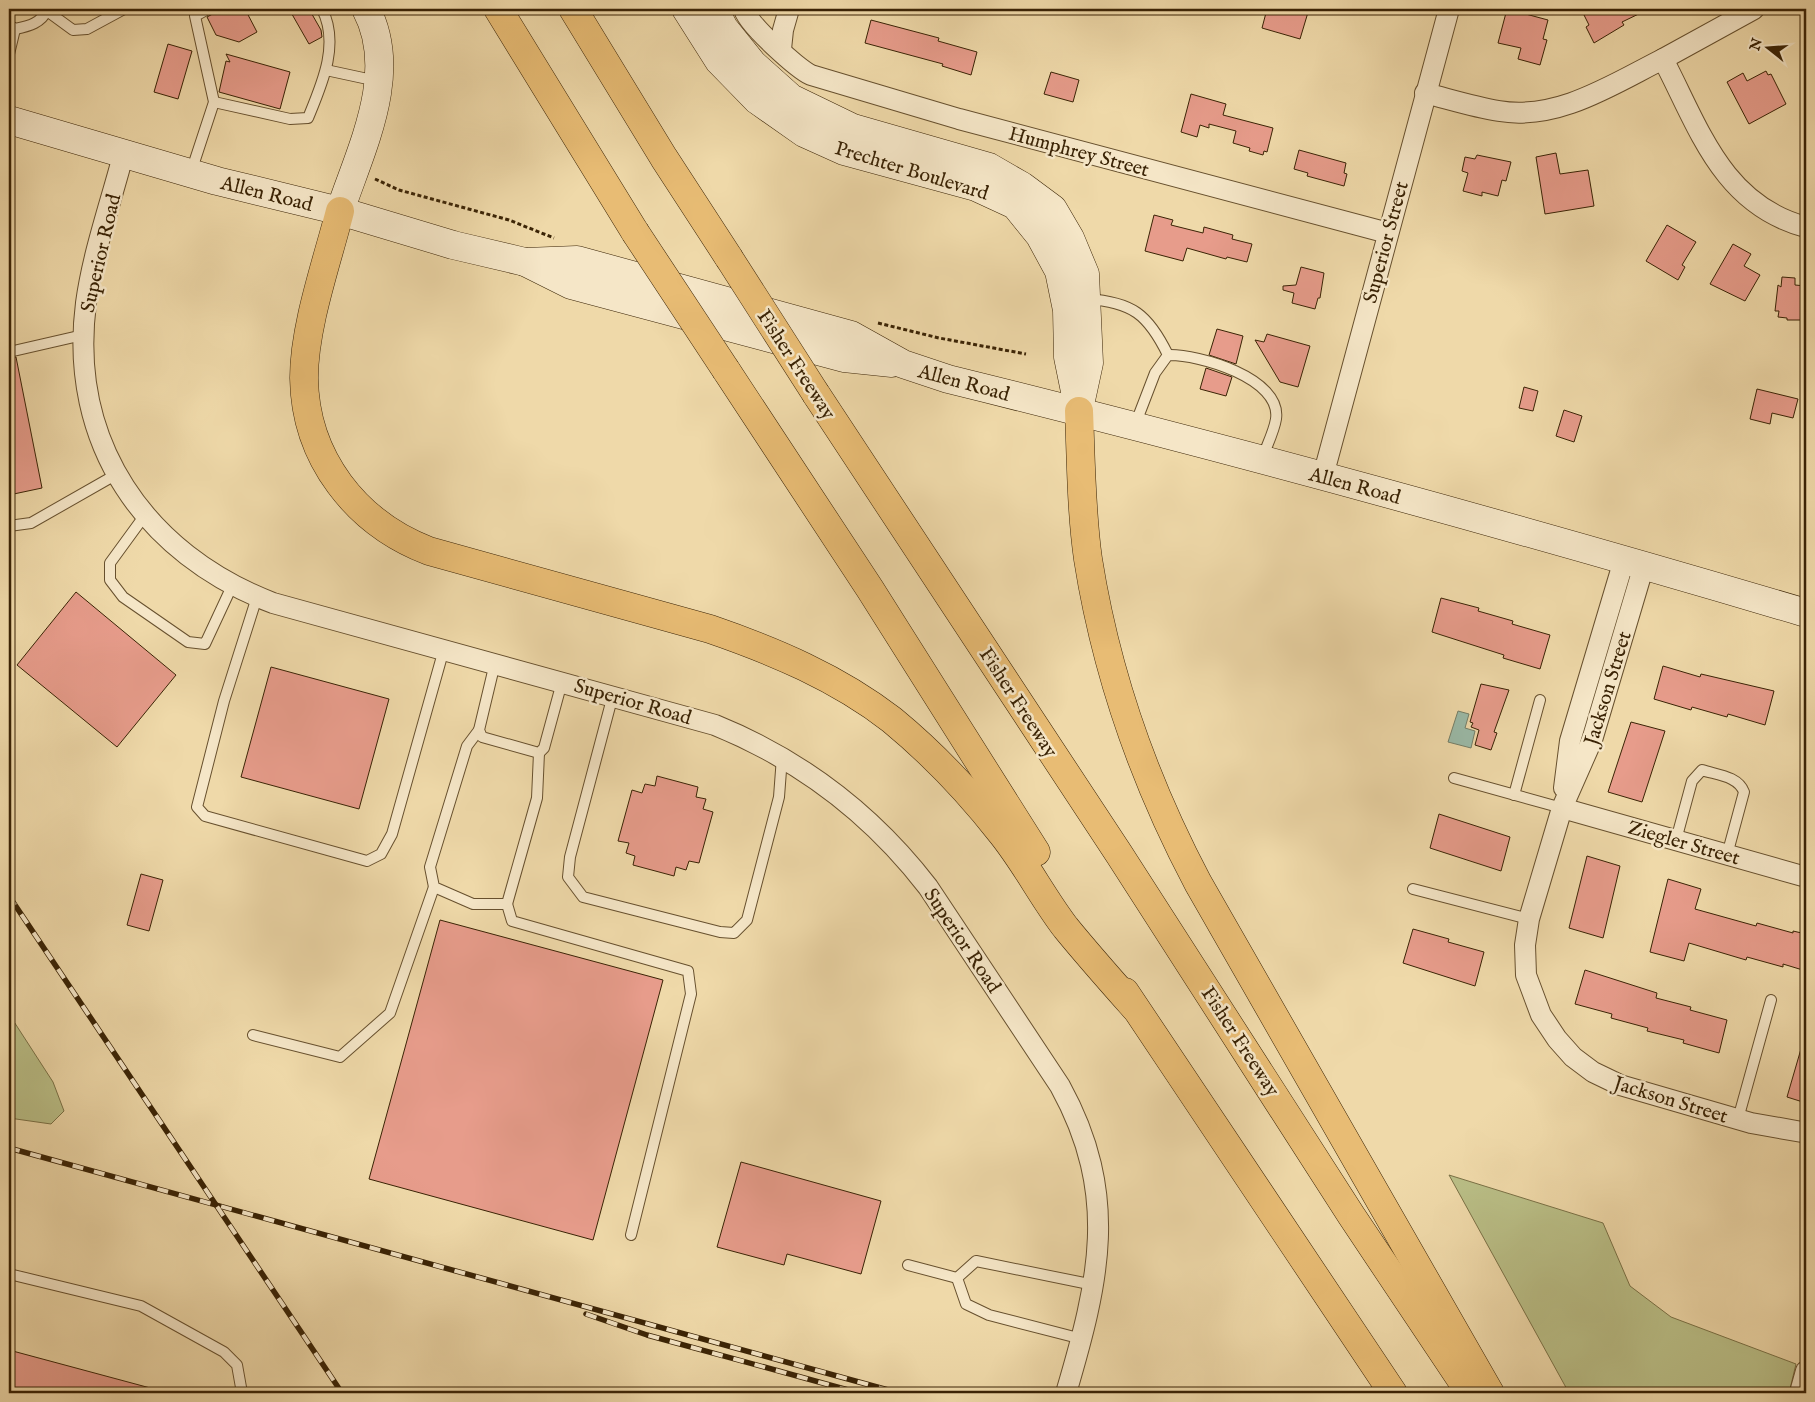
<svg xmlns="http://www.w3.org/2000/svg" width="1815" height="1402" viewBox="0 0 1815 1402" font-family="'IM FELL English',serif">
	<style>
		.green { fill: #babf87; stroke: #7a7146 }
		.water { fill: #9abaa8; stroke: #747e67 }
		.building { fill: #e79c8b; stroke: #3a2305 }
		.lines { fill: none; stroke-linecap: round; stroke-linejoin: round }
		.lane-casing { stroke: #67502e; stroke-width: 12 }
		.street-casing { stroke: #67502e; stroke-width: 22 }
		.secondary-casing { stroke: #3a2305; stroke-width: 29 }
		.highway-casing { stroke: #3a2305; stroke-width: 29 }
		.path { stroke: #3a2305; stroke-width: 3; stroke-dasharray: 4 2.5; stroke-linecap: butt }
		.lane { stroke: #f5e6c7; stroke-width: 10 }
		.street { stroke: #f5e6c7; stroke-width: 20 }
		.secondary { stroke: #f5e6c7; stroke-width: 28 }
		.highway { stroke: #e8bc74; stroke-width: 28 }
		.rail-casing { stroke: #3a2305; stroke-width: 5.5 }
		.rail { stroke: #f5e6c7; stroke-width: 4; stroke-dasharray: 11; stroke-linecap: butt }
		.highway-bridge-casing { stroke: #3a2305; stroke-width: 29; stroke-linecap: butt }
		.highway-bridge { stroke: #e8bc74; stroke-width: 28 }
		.labels { text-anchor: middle; stroke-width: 5; stroke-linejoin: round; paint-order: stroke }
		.street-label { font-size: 20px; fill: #3a2305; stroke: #f5e6c7 }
	</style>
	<rect width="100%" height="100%" fill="#efd9a9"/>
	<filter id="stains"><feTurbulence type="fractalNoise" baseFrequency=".004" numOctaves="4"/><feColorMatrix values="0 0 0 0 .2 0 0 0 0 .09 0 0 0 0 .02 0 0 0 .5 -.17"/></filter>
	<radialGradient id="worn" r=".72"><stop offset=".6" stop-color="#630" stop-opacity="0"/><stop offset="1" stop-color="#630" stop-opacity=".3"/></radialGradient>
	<g class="green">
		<path d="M 9,1014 L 53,1082 L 64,1111 L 51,1124 L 9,1118 Z"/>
		<path d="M 1449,1175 L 1603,1223 L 1630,1286 L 1671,1317 L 1796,1364 L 1789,1393 L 1569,1393 Z"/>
	</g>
	<path class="water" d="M 1458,711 L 1469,714 L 1465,728 L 1475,731 L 1471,748 L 1448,742 Z"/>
	<g class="building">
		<path d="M 222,9 L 245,9 L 257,32 L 239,42 L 216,35 L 207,17 Z"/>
		<path d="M 289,9 L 309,9 L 321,30 L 322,37 L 309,44 Z"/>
		<path d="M 1267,9 L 1282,9 L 1295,12 L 1296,9 L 1309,9 L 1300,39 L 1262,28 Z"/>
		<path d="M 1507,9 L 1548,20 L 1543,39 L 1547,40 L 1540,65 L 1518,59 L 1521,48 L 1498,43 Z"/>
		<path d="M 1581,9 L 1649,9 L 1622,22 L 1624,25 L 1594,43 L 1586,27 L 1589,25 Z"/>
		<path d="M 871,20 L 939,38 L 938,41 L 977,52 L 971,75 L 942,66 L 943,64 L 865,43 Z"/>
		<path d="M 168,44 L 192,51 L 178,99 L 154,92 Z"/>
		<path d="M 226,54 L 290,72 L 280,109 L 219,92 L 226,61 L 230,62 Z"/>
		<path d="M 1766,71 L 1768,75 L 1771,74 L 1786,104 L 1749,124 L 1727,82 L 1743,73 L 1747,81 Z"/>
		<path d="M 1051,72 L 1079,80 L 1073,102 L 1044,94 Z"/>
		<path d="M 1191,94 L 1226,104 L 1223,115 L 1273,128 L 1267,152 L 1264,151 L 1263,155 L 1249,151 L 1250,148 L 1233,143 L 1236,131 L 1209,124 L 1209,128 L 1200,125 L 1197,137 L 1181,132 Z"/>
		<path d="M 1299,150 L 1346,163 L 1344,173 L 1347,174 L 1344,186 L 1307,176 L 1308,173 L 1294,169 Z"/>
		<path d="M 1556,153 L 1560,174 L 1588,170 L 1594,206 L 1545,214 L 1536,157 Z"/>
		<path d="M 1477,155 L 1511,162 L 1506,181 L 1502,180 L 1498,196 L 1482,192 L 1482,196 L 1463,191 L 1468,173 L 1462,171 L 1465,157 L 1475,159 Z"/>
		<path d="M 1154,215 L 1173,220 L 1171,225 L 1203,233 L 1204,227 L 1233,235 L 1232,239 L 1252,244 L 1247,262 L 1227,257 L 1226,259 L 1187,248 L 1183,261 L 1145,251 Z"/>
		<path d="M 1667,225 L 1696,242 L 1682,265 L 1685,267 L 1678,280 L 1646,261 Z"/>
		<path d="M 1733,244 L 1751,254 L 1744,266 L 1760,275 L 1745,301 L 1710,284 Z"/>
		<path d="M 1301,267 L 1324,273 L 1320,298 L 1318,298 L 1315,309 L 1292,303 L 1294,293 L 1283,290 L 1283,286 L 1296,285 Z"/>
		<path d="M 1782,277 L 1795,278 L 1795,285 L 1806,286 L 1806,320 L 1787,320 L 1787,318 L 1778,317 L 1779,311 L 1775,311 L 1778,285 L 1781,287 Z"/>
		<path d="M 1217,329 L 1243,336 L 1236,364 L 1209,355 Z"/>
		<path d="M 1267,334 L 1310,346 L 1298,387 L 1280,382 L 1255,340 L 1264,342 Z"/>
		<path d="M 16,357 L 42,488 L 9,495 L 9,359 Z"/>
		<path d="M 1206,368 L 1232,377 L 1226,396 L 1200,389 Z"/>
		<path d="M 1524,387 L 1538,391 L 1533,411 L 1519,408 Z"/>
		<path d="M 1757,389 L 1798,399 L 1793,418 L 1772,413 L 1770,424 L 1750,419 Z"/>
		<path d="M 1564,410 L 1582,416 L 1574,442 L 1556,436 Z"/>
		<path d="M 76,592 L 176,675 L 117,747 L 17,665 Z"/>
		<path d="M 1441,598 L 1479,608 L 1478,611 L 1513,621 L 1512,624 L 1550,635 L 1540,669 L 1503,658 L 1504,655 L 1432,632 Z"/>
		<path d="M 1663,666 L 1700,677 L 1701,674 L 1774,691 L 1765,725 L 1728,714 L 1727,717 L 1692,707 L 1691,710 L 1654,699 Z"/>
		<path d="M 271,667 L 389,699 L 359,809 L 241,777 Z"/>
		<path d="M 1481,684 L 1509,690 L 1494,732 L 1497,733 L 1491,750 L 1475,745 L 1479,730 L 1471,727 L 1473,723 L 1470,722 Z"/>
		<path d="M 1631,722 L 1665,731 L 1642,802 L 1608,792 Z"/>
		<path d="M 657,776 L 698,787 L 696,797 L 706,799 L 703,809 L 713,812 L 699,863 L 689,861 L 686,870 L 676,867 L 674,876 L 633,865 L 635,856 L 626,853 L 629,843 L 618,841 L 632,790 L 642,793 L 645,784 L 655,786 Z"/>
		<path d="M 1439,814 L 1510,837 L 1501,871 L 1430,848 Z"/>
		<path d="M 1587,856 L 1620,866 L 1603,938 L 1569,928 Z"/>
		<path d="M 141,874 L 163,880 L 149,931 L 127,925 Z"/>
		<path d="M 1668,879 L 1701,889 L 1695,909 L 1756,926 L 1757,923 L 1793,933 L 1793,931 L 1806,934 L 1806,971 L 1783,964 L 1783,967 L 1747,957 L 1746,960 L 1689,943 L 1684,961 L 1650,952 Z"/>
		<path d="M 440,920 L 663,980 L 593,1240 L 369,1179 Z"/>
		<path d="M 1413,929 L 1449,939 L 1448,942 L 1484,952 L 1475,986 L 1403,963 Z"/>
		<path d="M 1585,970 L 1657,993 L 1656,998 L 1691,1007 L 1690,1010 L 1727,1020 L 1719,1053 L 1683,1043 L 1684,1040 L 1647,1031 L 1648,1028 L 1611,1018 L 1612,1014 L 1575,1004 Z"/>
		<path d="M 1803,1042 L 1806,1042 L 1806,1103 L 1787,1097 Z"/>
		<path d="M 741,1162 L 881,1201 L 861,1274 L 787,1254 L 784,1265 L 717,1247 Z"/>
		<path d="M 9,1350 L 154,1389 L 154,1393 L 9,1393 Z"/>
	</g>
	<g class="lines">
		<g class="lane-casing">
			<g id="lane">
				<path d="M 47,11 L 73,30 L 87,29 L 124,9"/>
				<path d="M 9,25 L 15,29 C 30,26 41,23 48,9"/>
				<path d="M 9,54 L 15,29"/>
				<path d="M 326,70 L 377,81"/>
				<path d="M 214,102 L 290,119 L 308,118 C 322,84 340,44 322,9"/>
				<path d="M 191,172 L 214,102 L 195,16 L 208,9"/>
				<path d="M 1087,299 C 1132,302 1148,314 1168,355"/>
				<path d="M 9,352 L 83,335"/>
				<path d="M 1135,425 L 1155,373 L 1168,355 C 1198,354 1282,378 1276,419 C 1274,432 1266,447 1262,459"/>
				<path d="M 145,515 L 110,563 L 110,580 L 123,597 L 188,642 L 205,644 L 232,586"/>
				<path d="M 9,526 L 31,523 L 117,474"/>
				<path d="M 257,597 L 224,701 L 197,807 L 205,816 L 367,861 L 381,854 L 392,834 L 444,649"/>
				<path d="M 495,663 L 479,730 L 482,737 L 539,753 L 544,748 L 562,682"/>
				<path d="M 613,695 L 570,857 L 568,877 L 583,897 L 720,932 L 734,933 L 747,920 L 779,797 L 782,757"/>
				<path d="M 479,730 L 467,746 L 430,867 L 434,887 L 473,904 L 507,904 L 537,798 L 539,753"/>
				<path d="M 1454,778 L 1562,808"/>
				<path d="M 1514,795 L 1540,700"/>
				<path d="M 1676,840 L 1692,781 L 1702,770 C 1717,775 1738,776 1744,792 L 1727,855"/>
				<path d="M 1413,889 L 1529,919"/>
				<path d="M 507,904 L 512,921 L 688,971 L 691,994 L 631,1235"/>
				<path d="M 253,1035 L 340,1057 L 390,1013 L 434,887"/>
				<path d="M 1738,1119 L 1771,1000"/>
				<path d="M 908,1265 L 957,1278"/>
				<path d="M 9,1274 L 141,1306 L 224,1352 L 237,1365 L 242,1393"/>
				<path d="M 1082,1339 L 989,1315 L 966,1304 L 957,1278 L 976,1261 L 1094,1285"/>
			</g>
		</g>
		<g class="street-casing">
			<g id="street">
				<path d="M 744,9 C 745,22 798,69 811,75 L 959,119 L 1388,233"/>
				<path d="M 781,49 L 783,30 L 789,9"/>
				<path d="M 1663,59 L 1754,9"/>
				<path d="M 1425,93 C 1449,99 1474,107 1499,111 C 1558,121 1613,84 1663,59 C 1699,128 1722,205 1806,227"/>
				<path d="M 124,152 C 111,202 93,252 86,303 C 68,443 145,554 273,603 L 715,725 C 801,760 871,813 928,887 L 1060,1086 C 1120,1195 1099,1281 1066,1393"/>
				<path d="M 1323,476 L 1449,9"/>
				<path d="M 1644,565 L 1592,740 L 1562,808 L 1529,919 L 1525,945 L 1526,975 L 1541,1015 L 1557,1039 L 1573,1057 L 1593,1072 L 1620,1085 L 1751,1123 L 1802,1132"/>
				<path d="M 1564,788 L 1570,741 L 1624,560"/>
				<path d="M 1562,808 L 1806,877"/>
				<path d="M 1801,1389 L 1806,1371"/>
			</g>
		</g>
		<g class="secondary-casing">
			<g id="secondary">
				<path d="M 686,9 L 719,61 L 757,100 L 804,133 L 844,151 L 976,187 L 1015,205 L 1040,236 L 1059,271 L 1067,310 L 1068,357 L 1079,411"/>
				<path d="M 714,9 L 724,28 L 753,64 L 791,98 L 853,128 L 989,167 L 1022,186 L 1053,209 L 1070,238 L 1085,274 L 1089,363 L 1081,400"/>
				<path d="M 9,120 L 217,181 L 340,211 L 453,245 L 525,262 L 571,285 L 844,358 L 892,363"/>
				<path d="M 340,211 C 361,148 400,73 366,9"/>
				<path d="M 525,262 L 577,260 L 851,335 L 903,364 L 948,379 C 1236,450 1522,529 1806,613"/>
			</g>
		</g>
		<g class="highway-casing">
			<g id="highway">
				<path d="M 498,9 L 635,232"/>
				<path d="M 573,9 L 664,158 L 729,258"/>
				<path d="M 340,211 C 327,262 304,326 304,378 C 305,458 356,523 429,551 L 710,629 C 774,651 838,678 892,720 C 932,753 970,793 1002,834 C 1026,864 1043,898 1066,928 C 1088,955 1112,982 1135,1008"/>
				<path d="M 726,370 L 870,589 L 1036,852"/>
				<path d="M 816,394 L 1119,854 L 1351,1215 L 1470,1393"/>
				<path d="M 1079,411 C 1081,460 1081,510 1088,559 C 1106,673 1144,781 1198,883 L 1490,1393"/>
				<path d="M 1125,992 L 1393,1393"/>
			</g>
		</g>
		<g class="path">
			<path d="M 375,179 L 399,190 L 509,220 L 554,238"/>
			<path d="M 878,323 L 939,338 L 1026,354"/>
		</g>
		<use href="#lane" class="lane"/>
		<use href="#street" class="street"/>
		<use href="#secondary" class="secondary"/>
		<use href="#highway" class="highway"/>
		<g class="rail-casing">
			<g id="rail">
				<path d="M 9,896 L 342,1393"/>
				<path d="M 9,1148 L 899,1393"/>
				<path d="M 586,1314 L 647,1335 L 859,1393"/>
			</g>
		</g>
		<use href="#rail" class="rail"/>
		<g class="highway-bridge-casing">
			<g id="highway-bridge">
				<path d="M 635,232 L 726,370"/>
				<path d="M 729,258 L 816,394"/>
			</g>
		</g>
		<use href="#highway-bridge" class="highway-bridge"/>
	</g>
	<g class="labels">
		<g class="street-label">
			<text transform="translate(1079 151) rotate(15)" y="7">Humphrey Street</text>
			<text transform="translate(912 170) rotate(17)" y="7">Prechter Boulevard</text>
			<text transform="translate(267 193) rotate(14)" y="7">Allen Road</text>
			<text transform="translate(1385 242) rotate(-75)" y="7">Superior Street</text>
			<text transform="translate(100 253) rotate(-77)" y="7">Superior Road</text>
			<text transform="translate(797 364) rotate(57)" y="7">Fisher Freeway</text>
			<text transform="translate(964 382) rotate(15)" y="7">Allen Road</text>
			<text transform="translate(1355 485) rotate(15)" y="7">Allen Road</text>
			<text transform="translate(1607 688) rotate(-73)" y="7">Jackson Street</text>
			<text transform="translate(633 701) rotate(16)" y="7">Superior Road</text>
			<text transform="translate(1019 702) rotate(57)" y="7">Fisher Freeway</text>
			<text transform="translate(1684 842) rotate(16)" y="7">Ziegler Street</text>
			<text transform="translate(963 940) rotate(56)" y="7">Superior Road</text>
			<text transform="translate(1241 1041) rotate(57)" y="7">Fisher Freeway</text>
			<text transform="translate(1671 1099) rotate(17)" y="7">Jackson Street</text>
		</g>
	</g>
	<rect width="1815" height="1402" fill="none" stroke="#efd9a9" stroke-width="30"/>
	<rect x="10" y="10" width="1795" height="1382" fill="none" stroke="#3a2305" stroke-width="2.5"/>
	<rect x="15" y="15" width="1785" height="1372" fill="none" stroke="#3a2305"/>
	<g transform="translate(1768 48) rotate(287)" stroke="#f5e6c7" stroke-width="4" paint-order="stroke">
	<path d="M0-4L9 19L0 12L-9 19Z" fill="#3a2305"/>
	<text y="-8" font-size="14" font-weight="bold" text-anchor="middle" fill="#3a2305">N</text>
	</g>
	<rect width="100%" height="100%" filter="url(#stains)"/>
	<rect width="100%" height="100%" fill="url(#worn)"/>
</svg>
